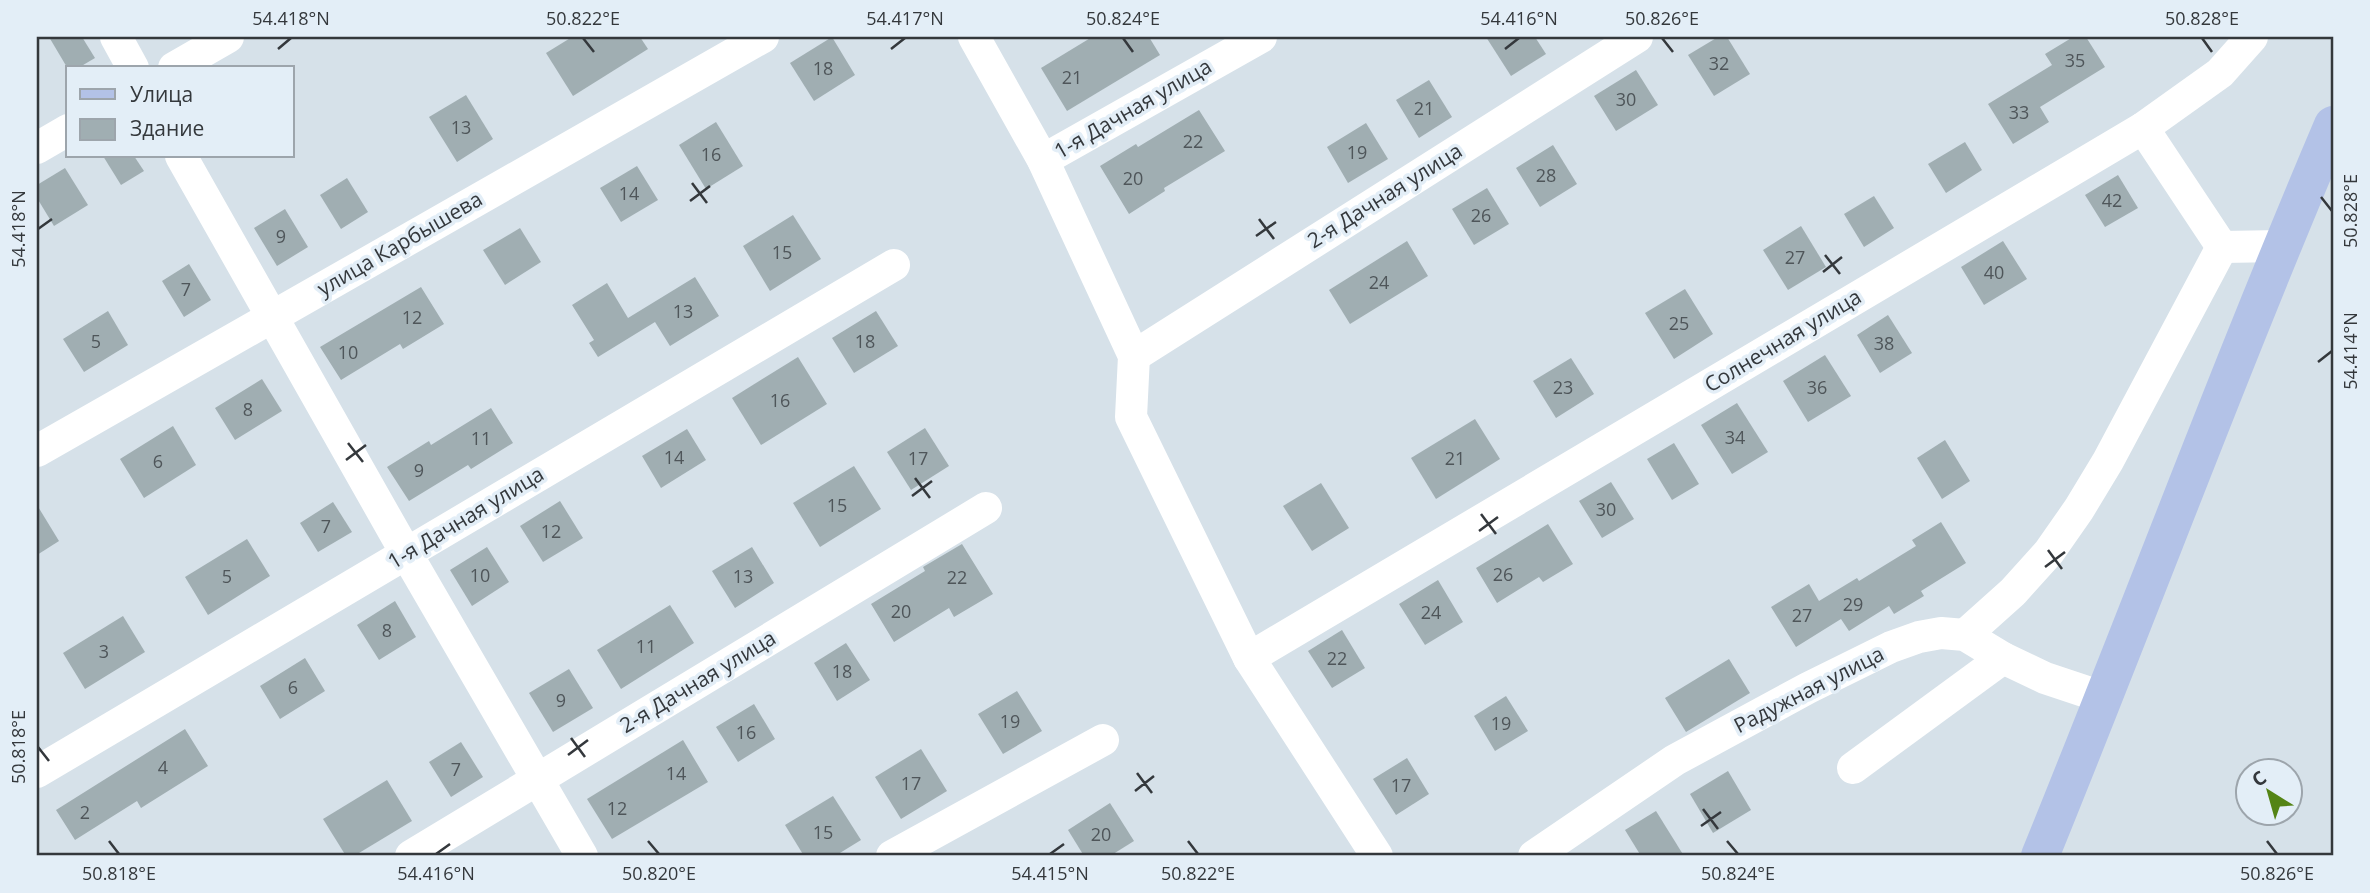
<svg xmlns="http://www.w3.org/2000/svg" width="2370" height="893" viewBox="0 0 2370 893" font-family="'Open Sans',sans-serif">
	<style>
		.building { fill: #a0aeb2 }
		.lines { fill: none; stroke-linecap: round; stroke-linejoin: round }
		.minor { stroke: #fff; stroke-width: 32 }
		.major { stroke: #b3c2e7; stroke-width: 38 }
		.ticks { fill: none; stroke: #34383c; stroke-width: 2.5 }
		.labels { text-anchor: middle; stroke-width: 7; stroke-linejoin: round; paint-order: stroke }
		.number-label { font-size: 18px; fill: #4f565a }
		.street-label { font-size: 21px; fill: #34383c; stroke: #e3eef7 }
		.neatline { fill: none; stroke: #34383c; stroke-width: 2.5 }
		.ticks-label { font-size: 18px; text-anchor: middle; fill: #34383c }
	</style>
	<rect width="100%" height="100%" fill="#d6e1e9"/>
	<g class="building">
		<path d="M 49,37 L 82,37 L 95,58 L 78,68 L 68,69 Z"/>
		<path d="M 572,37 L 640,37 L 648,49 L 573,96 L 546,53 Z"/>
		<path d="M 832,37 L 855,75 L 814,101 L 790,63 Z"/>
		<path d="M 1092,37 L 1149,37 L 1160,55 L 1067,111 L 1041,68 Z"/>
		<path d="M 1486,37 L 1535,37 L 1546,54 L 1511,76 Z"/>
		<path d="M 1718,37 L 1727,37 L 1750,74 L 1714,96 L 1688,55 Z"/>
		<path d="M 2073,37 L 2086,37 L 2105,67 L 2040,107 L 2049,122 L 2013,144 L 1988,104 L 2052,65 L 2045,54 Z"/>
		<path d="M 1636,70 L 1658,105 L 1616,131 L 1594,96 Z"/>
		<path d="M 1429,80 L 1452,117 L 1419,138 L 1396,100 Z"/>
		<path d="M 466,95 L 493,139 L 457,162 L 429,117 Z"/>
		<path d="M 1199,110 L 1225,151 L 1164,188 L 1165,191 L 1129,214 L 1100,166 L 1136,144 L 1138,147 Z"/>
		<path d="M 716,122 L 743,166 L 706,189 L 679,145 Z"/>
		<path d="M 1366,123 L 1388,159 L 1348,183 L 1327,147 Z"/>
		<path d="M 1965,142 L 1982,170 L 1946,193 L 1928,164 Z"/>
		<path d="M 1553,145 L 1577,184 L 1540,207 L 1516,168 Z"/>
		<path d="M 103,156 L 134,156 L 144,171 L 121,185 Z"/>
		<path d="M 637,166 L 658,200 L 621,222 L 600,188 Z"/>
		<path d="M 65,168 L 88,205 L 54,226 L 37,198 L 37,185 Z"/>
		<path d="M 2118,175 L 2138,208 L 2105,227 L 2085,195 Z"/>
		<path d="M 347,178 L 368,212 L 341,229 L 320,195 Z"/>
		<path d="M 1487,188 L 1509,224 L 1474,245 L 1452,209 Z"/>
		<path d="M 1874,196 L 1894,228 L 1864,247 L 1844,214 Z"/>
		<path d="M 285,209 L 308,247 L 277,266 L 254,228 Z"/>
		<path d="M 793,215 L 821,259 L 770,291 L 743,246 Z"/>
		<path d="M 1801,226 L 1826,267 L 1788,290 L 1763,250 Z"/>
		<path d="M 520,228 L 541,262 L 505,285 L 483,250 Z"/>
		<path d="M 1407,241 L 1428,276 L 1350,324 L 1329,290 Z"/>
		<path d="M 2003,241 L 2027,279 L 1984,305 L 1961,267 Z"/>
		<path d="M 189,264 L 211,300 L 184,317 L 162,281 Z"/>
		<path d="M 695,277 L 719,316 L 670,346 L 655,322 L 598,357 L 589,343 L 594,340 L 572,305 L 607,283 L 628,318 Z"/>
		<path d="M 421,287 L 444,324 L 403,349 L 400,344 L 341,380 L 320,347 Z"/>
		<path d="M 1685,289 L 1713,334 L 1674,359 L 1645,313 Z"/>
		<path d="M 108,311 L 128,345 L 84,372 L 63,339 Z"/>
		<path d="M 876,311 L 898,346 L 854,373 L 832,338 Z"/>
		<path d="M 1888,315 L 1912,353 L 1880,373 L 1857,335 Z"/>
		<path d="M 1825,355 L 1851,396 L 1808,422 L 1783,381 Z"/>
		<path d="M 798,357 L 827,404 L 761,445 L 732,398 Z"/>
		<path d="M 1571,358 L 1594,394 L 1556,418 L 1533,381 Z"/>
		<path d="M 262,379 L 282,411 L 235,440 L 215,408 Z"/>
		<path d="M 1737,403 L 1768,452 L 1732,474 L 1701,425 Z"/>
		<path d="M 491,408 L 513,443 L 471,469 L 468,465 L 409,501 L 387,467 L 429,441 L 431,445 Z"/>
		<path d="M 1475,419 L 1500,459 L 1436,499 L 1411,458 Z"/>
		<path d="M 173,426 L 196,465 L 144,498 L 120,459 Z"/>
		<path d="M 925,428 L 949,466 L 911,490 L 887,452 Z"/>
		<path d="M 687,429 L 706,460 L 661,488 L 642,456 Z"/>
		<path d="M 1945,440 L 1970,481 L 1942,499 L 1917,458 Z"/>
		<path d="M 1674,443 L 1699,484 L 1672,500 L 1647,459 Z"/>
		<path d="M 854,466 L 881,509 L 820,547 L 793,503 Z"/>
		<path d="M 1611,482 L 1634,519 L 1602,538 L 1579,501 Z"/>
		<path d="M 1321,483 L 1349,528 L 1312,551 L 1283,506 Z"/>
		<path d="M 560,501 L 583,538 L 543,562 L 520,526 Z"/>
		<path d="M 333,502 L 352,532 L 318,552 L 300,523 Z"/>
		<path d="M 37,505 L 59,541 L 37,555 Z"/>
		<path d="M 1941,522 L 1966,563 L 1921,591 L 1924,596 L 1894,614 L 1889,606 L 1849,631 L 1841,619 L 1796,647 L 1771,607 L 1809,584 L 1819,601 L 1857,578 L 1859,581 L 1916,546 L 1912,540 Z"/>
		<path d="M 1548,524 L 1573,564 L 1543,582 L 1539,577 L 1497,603 L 1476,568 Z"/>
		<path d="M 247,539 L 270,576 L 208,615 L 185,577 Z"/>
		<path d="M 962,544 L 993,594 L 954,617 L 949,608 L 894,642 L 871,604 L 925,571 L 923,567 Z"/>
		<path d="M 487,547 L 509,582 L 472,606 L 450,570 Z"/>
		<path d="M 752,547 L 774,583 L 735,608 L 712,571 Z"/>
		<path d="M 1438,580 L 1463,622 L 1425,645 L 1399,604 Z"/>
		<path d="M 395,601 L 416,637 L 379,660 L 357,625 Z"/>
		<path d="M 670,605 L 694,643 L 621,689 L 597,650 Z"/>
		<path d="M 123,616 L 145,652 L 85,689 L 63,653 Z"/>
		<path d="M 1342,630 L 1365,668 L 1332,688 L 1308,651 Z"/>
		<path d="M 846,643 L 870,680 L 837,701 L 814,663 Z"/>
		<path d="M 305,658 L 325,691 L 280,719 L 260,686 Z"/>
		<path d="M 1729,659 L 1750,693 L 1686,732 L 1665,698 Z"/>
		<path d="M 569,669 L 593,708 L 553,732 L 529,693 Z"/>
		<path d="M 1017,691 L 1042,731 L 1003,754 L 978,714 Z"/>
		<path d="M 1506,696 L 1528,731 L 1495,751 L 1474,716 Z"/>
		<path d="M 754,704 L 775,739 L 738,762 L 716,727 Z"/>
		<path d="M 185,729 L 208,766 L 141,808 L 137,801 L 75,840 L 56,810 Z"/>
		<path d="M 683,740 L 708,782 L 612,839 L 587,799 Z"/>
		<path d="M 461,742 L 483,777 L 451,797 L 429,762 Z"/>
		<path d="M 921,749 L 947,791 L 901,819 L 875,777 Z"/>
		<path d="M 1407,758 L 1429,794 L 1396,815 L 1373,779 Z"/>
		<path d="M 1728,771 L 1751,810 L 1713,833 L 1690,794 Z"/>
		<path d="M 387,780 L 412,821 L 354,856 L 346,856 L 323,819 Z"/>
		<path d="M 833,796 L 861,840 L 835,856 L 804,856 L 785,825 Z"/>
		<path d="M 1110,803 L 1134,841 L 1110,856 L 1084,856 L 1068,830 Z"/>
		<path d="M 1656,811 L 1684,856 L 1641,856 L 1625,830 Z"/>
	</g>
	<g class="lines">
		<g class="minor">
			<path d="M 116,37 L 133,68"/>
			<path d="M 974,37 L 1043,160 L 1134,356 L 1131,417 L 1249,658 L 1377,856"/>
			<path d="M 174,68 L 228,37"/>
			<path d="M 2143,128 L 2220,73 L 2252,37"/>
			<path d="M 37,148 L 68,130"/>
			<path d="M 181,156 L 406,553 L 582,856"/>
			<path d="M 1043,160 L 1261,37"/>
			<path d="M 1134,356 L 1637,37"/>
			<path d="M 37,451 L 763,37"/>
			<path d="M 1965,635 L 2013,592 L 2049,552 L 2079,509 L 2108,461 L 2222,247"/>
			<path d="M 1249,658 L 2143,128 L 2222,247 L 2282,246"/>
			<path d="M 1853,768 L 2003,658"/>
			<path d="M 37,772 L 894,265"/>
			<path d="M 411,856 L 986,508"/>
			<path d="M 892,856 L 1103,740"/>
			<path d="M 1534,856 L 1675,760 L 1808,688 L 1891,647 L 1919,637 L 1941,633 L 1965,635 L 2003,658 L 2045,678 L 2105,698"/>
		</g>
		<path class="major" d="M 2040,856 C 2139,613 2230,367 2333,125"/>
	</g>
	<path class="ticks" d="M 583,38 L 594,52M 1123,38 L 1133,52M 1662,38 L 1673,52M 2202,38 L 2212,52M 278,49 L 291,38M 891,49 L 905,38M 1505,49 L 1519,38M 692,183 L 707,203M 2321,197 L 2332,211M 690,201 L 710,186M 1259,219 L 1274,239M 38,229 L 52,219M 1256,236 L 1276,222M 1825,255 L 1840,274M 1823,272 L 1842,257M 2318,362 L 2332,351M 348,443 L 363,462M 346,460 L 366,445M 915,478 L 930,498M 912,496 L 932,481M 1481,514 L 1496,534M 1479,531 L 1498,517M 2048,550 L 2062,569M 2045,567 L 2065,552M 571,738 L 585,757M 38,747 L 49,761M 568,755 L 588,740M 1137,773 L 1152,793M 1135,791 L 1154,776M 1703,809 L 1718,829M 1701,826 L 1721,812M 109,841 L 119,854M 648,841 L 659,854M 1188,841 L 1198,854M 1727,841 L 1738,854M 2267,841 L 2277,854M 436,854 L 450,844M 1050,854 L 1064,844"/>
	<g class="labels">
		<g class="number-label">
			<text x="2075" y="67">35</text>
			<text x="1719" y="70">32</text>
			<text x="823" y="75">18</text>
			<text x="1072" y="84">21</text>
			<text x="1626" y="106">30</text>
			<text x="1424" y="115">21</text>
			<text x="2019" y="119">33</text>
			<text x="461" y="134">13</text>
			<text x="1193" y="148">22</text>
			<text x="1357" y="159">19</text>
			<text x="711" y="161">16</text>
			<text x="1546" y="182">28</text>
			<text x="1133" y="185">20</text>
			<text x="629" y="200">14</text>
			<text x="2112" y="207">42</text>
			<text x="1481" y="222">26</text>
			<text x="281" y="243">9</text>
			<text x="782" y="259">15</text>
			<text x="1795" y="264">27</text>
			<text x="1994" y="279">40</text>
			<text x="1379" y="289">24</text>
			<text x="186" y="296">7</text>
			<text x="683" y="318">13</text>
			<text x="412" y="324">12</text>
			<text x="1679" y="330">25</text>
			<text x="96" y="348">5</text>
			<text x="865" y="348">18</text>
			<text x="1884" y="350">38</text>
			<text x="348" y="359">10</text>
			<text x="1563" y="394">23</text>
			<text x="1817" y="394">36</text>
			<text x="780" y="407">16</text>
			<text x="248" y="416">8</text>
			<text x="1735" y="444">34</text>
			<text x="481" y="445">11</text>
			<text x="674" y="464">14</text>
			<text x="918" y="465">17</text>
			<text x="1455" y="465">21</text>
			<text x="158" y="468">6</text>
			<text x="419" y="477">9</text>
			<text x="837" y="512">15</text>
			<text x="1606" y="516">30</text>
			<text x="326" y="533">7</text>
			<text x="551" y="538">12</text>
			<text x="1503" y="581">26</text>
			<text x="480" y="582">10</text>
			<text x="227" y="583">5</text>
			<text x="743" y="583">13</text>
			<text x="957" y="584">22</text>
			<text x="1853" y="611">29</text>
			<text x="901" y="618">20</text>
			<text x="1431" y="619">24</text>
			<text x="1802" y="622">27</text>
			<text x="387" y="637">8</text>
			<text x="646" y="653">11</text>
			<text x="104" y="658">3</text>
			<text x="1337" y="665">22</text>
			<text x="842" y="678">18</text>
			<text x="293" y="694">6</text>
			<text x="561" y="707">9</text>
			<text x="1010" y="728">19</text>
			<text x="1501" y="730">19</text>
			<text x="746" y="739">16</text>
			<text x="163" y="774">4</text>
			<text x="456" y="776">7</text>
			<text x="676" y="780">14</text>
			<text x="911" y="790">17</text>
			<text x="1401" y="792">17</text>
			<text x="617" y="815">12</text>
			<text x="85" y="819">2</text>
			<text x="823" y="839">15</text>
			<text x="1101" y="841">20</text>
		</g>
		<g class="street-label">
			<text transform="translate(1133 109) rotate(-30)" y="7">1-я Дачная улица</text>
			<text transform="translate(1385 196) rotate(-32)" y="7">2-я Дачная улица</text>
			<text transform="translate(400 244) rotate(-30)" y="7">улица Карбышева</text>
			<text transform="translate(1783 341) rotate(-31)" y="7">Солнечная улица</text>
			<text transform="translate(466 518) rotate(-31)" y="7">1-я Дачная улица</text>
			<text transform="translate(698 682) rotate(-31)" y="7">2-я Дачная улица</text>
			<text transform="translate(1809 690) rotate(-27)" y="7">Радужная улица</text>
		</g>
	</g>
	<rect width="2370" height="893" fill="none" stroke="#e3eef7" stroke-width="77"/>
	<rect x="66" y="66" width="228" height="91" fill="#e3eef7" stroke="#9da5ac" stroke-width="2"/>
	<rect x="80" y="89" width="35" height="10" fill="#b3c2e7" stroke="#9da5ac" stroke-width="2"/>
	<text x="130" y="102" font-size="21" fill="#34383c">Улица</text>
	<rect x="80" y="119" width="35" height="21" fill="#a0aeb2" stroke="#9da5ac" stroke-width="2"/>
	<text x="130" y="136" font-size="21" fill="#34383c">Здание</text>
	<g transform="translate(2269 792) rotate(323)"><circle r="33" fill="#e3eef7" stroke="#9da5ac" stroke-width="2"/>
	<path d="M0-5L12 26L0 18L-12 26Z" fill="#548415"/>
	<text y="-10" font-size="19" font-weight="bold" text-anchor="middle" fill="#34383c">С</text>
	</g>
	<rect x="38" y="38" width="2294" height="816" class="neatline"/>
	<g class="ticks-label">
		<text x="291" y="25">54.418°N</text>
		<text x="583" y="25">50.822°E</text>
		<text x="905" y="25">54.417°N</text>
		<text x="1123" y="25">50.824°E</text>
		<text x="1519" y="25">54.416°N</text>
		<text x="1662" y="25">50.826°E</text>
		<text x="2202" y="25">50.828°E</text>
		<text transform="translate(2351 211) rotate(-90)" y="6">50.828°E</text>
		<text transform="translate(19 229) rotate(-90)" y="6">54.418°N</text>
		<text transform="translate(2351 351) rotate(-90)" y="6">54.414°N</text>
		<text transform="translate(19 747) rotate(-90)" y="6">50.818°E</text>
		<text x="119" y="880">50.818°E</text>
		<text x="436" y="880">54.416°N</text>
		<text x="659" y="880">50.820°E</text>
		<text x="1050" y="880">54.415°N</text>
		<text x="1198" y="880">50.822°E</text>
		<text x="1738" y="880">50.824°E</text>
		<text x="2277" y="880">50.826°E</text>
	</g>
</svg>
